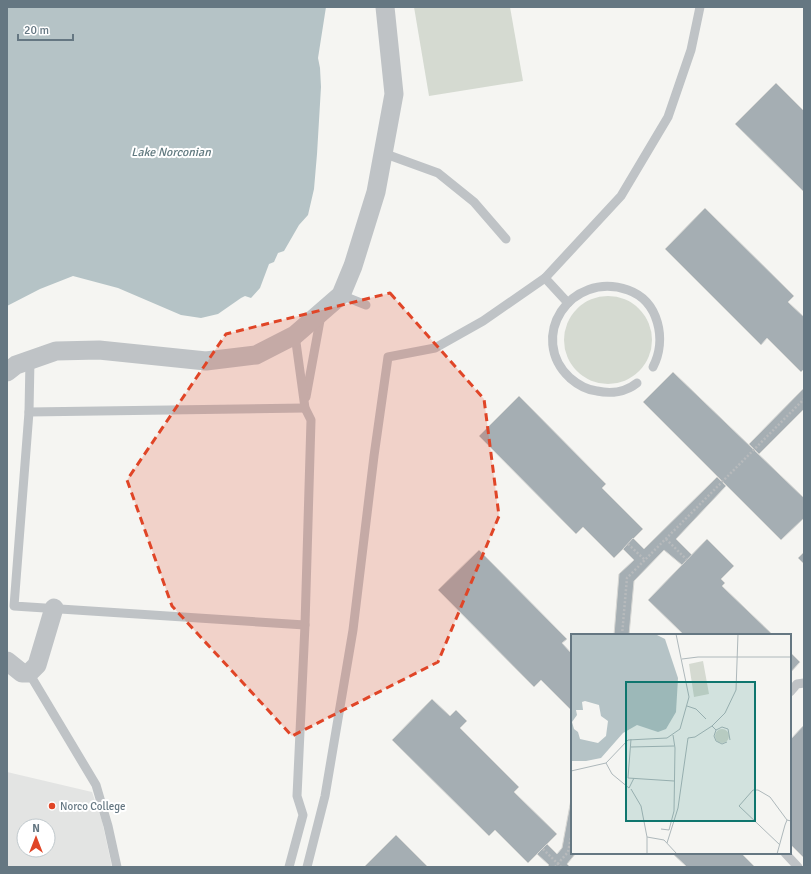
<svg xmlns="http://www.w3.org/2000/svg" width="811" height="874" viewBox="0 0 811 874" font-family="Signika,sans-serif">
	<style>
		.built { fill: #e3e4e3; fill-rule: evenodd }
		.green { fill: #d5dad1 }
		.water { fill: #b5c3c6 }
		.building { fill: #a5aeb3; stroke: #d7d7d4 }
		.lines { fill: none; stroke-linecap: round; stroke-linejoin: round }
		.path { stroke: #b7babc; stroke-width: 2.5; stroke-dasharray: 2 2; stroke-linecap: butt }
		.service { stroke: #bfc3c6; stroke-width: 9 }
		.minor { stroke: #bfc3c6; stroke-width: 19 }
		.marked { fill: #e04527; fill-opacity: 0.2; stroke: #e04527; stroke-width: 3; stroke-dasharray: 8 5; stroke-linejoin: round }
		.poi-dot { fill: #e04527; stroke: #fff; stroke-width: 1.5 }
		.labels { text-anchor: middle; stroke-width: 4; stroke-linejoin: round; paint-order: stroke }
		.poi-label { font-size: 11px; fill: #657782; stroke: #fff; text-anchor: start }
		.water-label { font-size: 12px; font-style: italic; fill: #60797f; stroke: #fff }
		.inset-road { fill: none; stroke: #aeb8bb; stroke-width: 1 }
		.view { fill: #0f766e; fill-opacity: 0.15; stroke: #0f766e; stroke-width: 2 }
		.inset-edge { fill: none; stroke: #657782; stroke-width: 2 }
	</style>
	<rect width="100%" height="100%" fill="#f5f5f2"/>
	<path class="built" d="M 7,772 L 92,792 L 102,821 L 112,867 L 7,867 ZM 24,826 L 48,826 L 48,850 L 24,850 Z"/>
	<g class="green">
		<path d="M 414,7 L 510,7 L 523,81 L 429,96 Z"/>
		<circle cx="608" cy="340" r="44"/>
	</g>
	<path class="water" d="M 7,7 L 326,7 L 318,58 L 320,68 L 321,87 L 317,154 L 314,189 L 308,215 L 299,225 L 284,251 L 278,253 L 274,262 L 269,264 L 260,288 L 251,298 L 245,296 L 241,298 L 218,314 L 201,318 L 181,315 L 118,288 L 73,276 L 40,289 L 7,306 Z"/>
	<g class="building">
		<path d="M 776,83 L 804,111 L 804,192 L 735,124 Z"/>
		<path d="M 705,208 L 794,296 L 788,302 L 804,317 L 804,369 L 801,372 L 767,338 L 761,345 L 665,249 Z"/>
		<path d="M 673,372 L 804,498 L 804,518 L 781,540 L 643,402 Z"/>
		<path d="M 804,388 L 804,409 L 759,454 L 749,444 Z"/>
		<path d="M 519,396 L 606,484 L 602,488 L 643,529 L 614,558 L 583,527 L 576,534 L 479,436 Z"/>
		<path d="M 717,477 L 726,486 L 676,539 L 692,555 L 682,565 L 664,550 L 634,581 L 629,635 L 614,635 L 619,574 L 634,560 L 623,549 L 633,538 L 644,549 Z"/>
		<path d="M 707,539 L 734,566 L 721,579 L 725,583 L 722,586 L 773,635 L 684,635 L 648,600 Z"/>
		<path d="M 479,550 L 567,639 L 562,643 L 572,654 L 572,711 L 541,680 L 534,687 L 438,590 Z"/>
		<path d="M 804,552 L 804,564 L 798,558 Z"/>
		<path d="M 790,652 L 800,662 L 790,673 Z"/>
		<path d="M 432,699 L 450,716 L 456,710 L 467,721 L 460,728 L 519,787 L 514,792 L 557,834 L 528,863 L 495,830 L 489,836 L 392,740 Z"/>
		<path d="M 804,725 L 804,858 L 790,844 L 790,740 Z"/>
		<path d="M 572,794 L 572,853 L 576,853 L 567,864 L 570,867 L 547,867 L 549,865 L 537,854 L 547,844 L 557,854 L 562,848 Z"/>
		<path d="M 396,835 L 428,867 L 364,867 Z"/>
		<path d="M 672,853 L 741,853 L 755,867 L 687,867 Z"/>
	</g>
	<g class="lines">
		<g class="path">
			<path d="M 666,539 L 687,560"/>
			<path d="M 628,544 L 645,560"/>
			<path d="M 622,635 L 627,578 L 804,399"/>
			<path d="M 543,849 L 561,867"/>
			<path d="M 555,867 L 568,852 L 572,832"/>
		</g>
		<g class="service">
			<path d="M 383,153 L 438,173 L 474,202 L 506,239"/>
			<path d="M 341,295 L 366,305"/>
			<path d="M 568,303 L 545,278 L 621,196 L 668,117 L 691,50 L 700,7"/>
			<path d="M 30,360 L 29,412 L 14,606 L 305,625"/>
			<path d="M 637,383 C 626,392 611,394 597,391 C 587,390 578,385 570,378 C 527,338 570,270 628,290 C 659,301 667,340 653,367"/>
			<path d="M 306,397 L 321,315"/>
			<path d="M 29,412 L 305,408"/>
			<path d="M 29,673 L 96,785 L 108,826 L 117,867"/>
			<path d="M 790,692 L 797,684 L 804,683"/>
			<path d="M 785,853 L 798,867"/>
			<path d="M 289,867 L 303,815 L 297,796 L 305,625 L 311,420 L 305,408 L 295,335"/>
			<path d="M 307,867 L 325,796 L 353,630 L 374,456 L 388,357 L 435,348 L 483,321 L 545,278"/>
		</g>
		<g class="minor">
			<path d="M 7,372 L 16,365 L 56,351 L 99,350 L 206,361 L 256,355 L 295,335 L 341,295 L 353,266 L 376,192 L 394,94 L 385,7"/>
			<path d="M 7,661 L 22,673 L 29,673 L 37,665 L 54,608"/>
		</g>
	</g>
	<path class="marked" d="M 390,293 L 484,399 L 499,516 L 438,662 L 292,736 L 172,606 L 127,480 L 226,334 Z"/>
	<circle class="poi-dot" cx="52" cy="806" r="4"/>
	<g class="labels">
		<g class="poi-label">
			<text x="60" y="810">Norco College</text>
		</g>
		<g class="water-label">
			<text x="171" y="156">Lake Norconian</text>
		</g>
	</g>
	<g transform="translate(571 634)">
		<rect width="220" height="220" fill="#f5f5f2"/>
		<path d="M 132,27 L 138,60 L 123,63 L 118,30 ZM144 102a7 7 0 1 1 14 0a7 7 0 1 1-14 0Z" fill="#d5dad1"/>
		<path d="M 0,0 L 84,0 L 94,5 L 107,44 L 105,78 L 95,95 L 87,98 L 66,91 L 52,99 L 30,124 L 15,127 L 0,127 ZM 14,67 L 28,71 L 30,82 L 37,87 L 35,102 L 27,109 L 9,105 L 7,98 L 3,95 L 1,88 L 6,81 L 5,76 L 12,76 L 11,68 Z" fill="#b5c3c6" fill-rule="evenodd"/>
		<path class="inset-road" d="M 111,25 L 127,23 L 220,23M 116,72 L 125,75 L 135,85M 145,96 L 141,92 L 154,79 L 165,56 L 167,0M 60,105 L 57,144 L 103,147M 156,108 L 151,110 L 145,107 L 143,102 L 145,96 L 151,93 L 157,95 L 159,106M 60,113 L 103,112M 0,137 L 35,129M 63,144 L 58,154 L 41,140 L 35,129 L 57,106 L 96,104 L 109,95 L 118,63 L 105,0M 60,155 L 70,172 L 76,203M 90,195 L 98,196 L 103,177 L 104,114 L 102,101M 96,209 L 107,174 L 117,104 L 124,103 L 141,92M 209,211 L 168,172 L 182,156 L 187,156 L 199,163 L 216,186M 76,220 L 76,203 L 93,206 L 106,220M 206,220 L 214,191 L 216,186 L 220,187"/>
		<path class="view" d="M 55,48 L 184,48 L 184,187 L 55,187 Z"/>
		<rect width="220" height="220" class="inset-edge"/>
	</g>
	<rect width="811" height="874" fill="none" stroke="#657782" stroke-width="16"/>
	<g transform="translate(36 838)"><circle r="19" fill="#ffffff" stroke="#c1c9cd"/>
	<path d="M0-3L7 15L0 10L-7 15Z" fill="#e04527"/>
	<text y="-6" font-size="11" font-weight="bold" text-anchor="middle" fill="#657782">N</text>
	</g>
	<path d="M18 34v6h55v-6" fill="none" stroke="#657782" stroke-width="2"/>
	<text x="24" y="34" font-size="12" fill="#657782" stroke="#ffffff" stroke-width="3" paint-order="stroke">20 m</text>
</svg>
